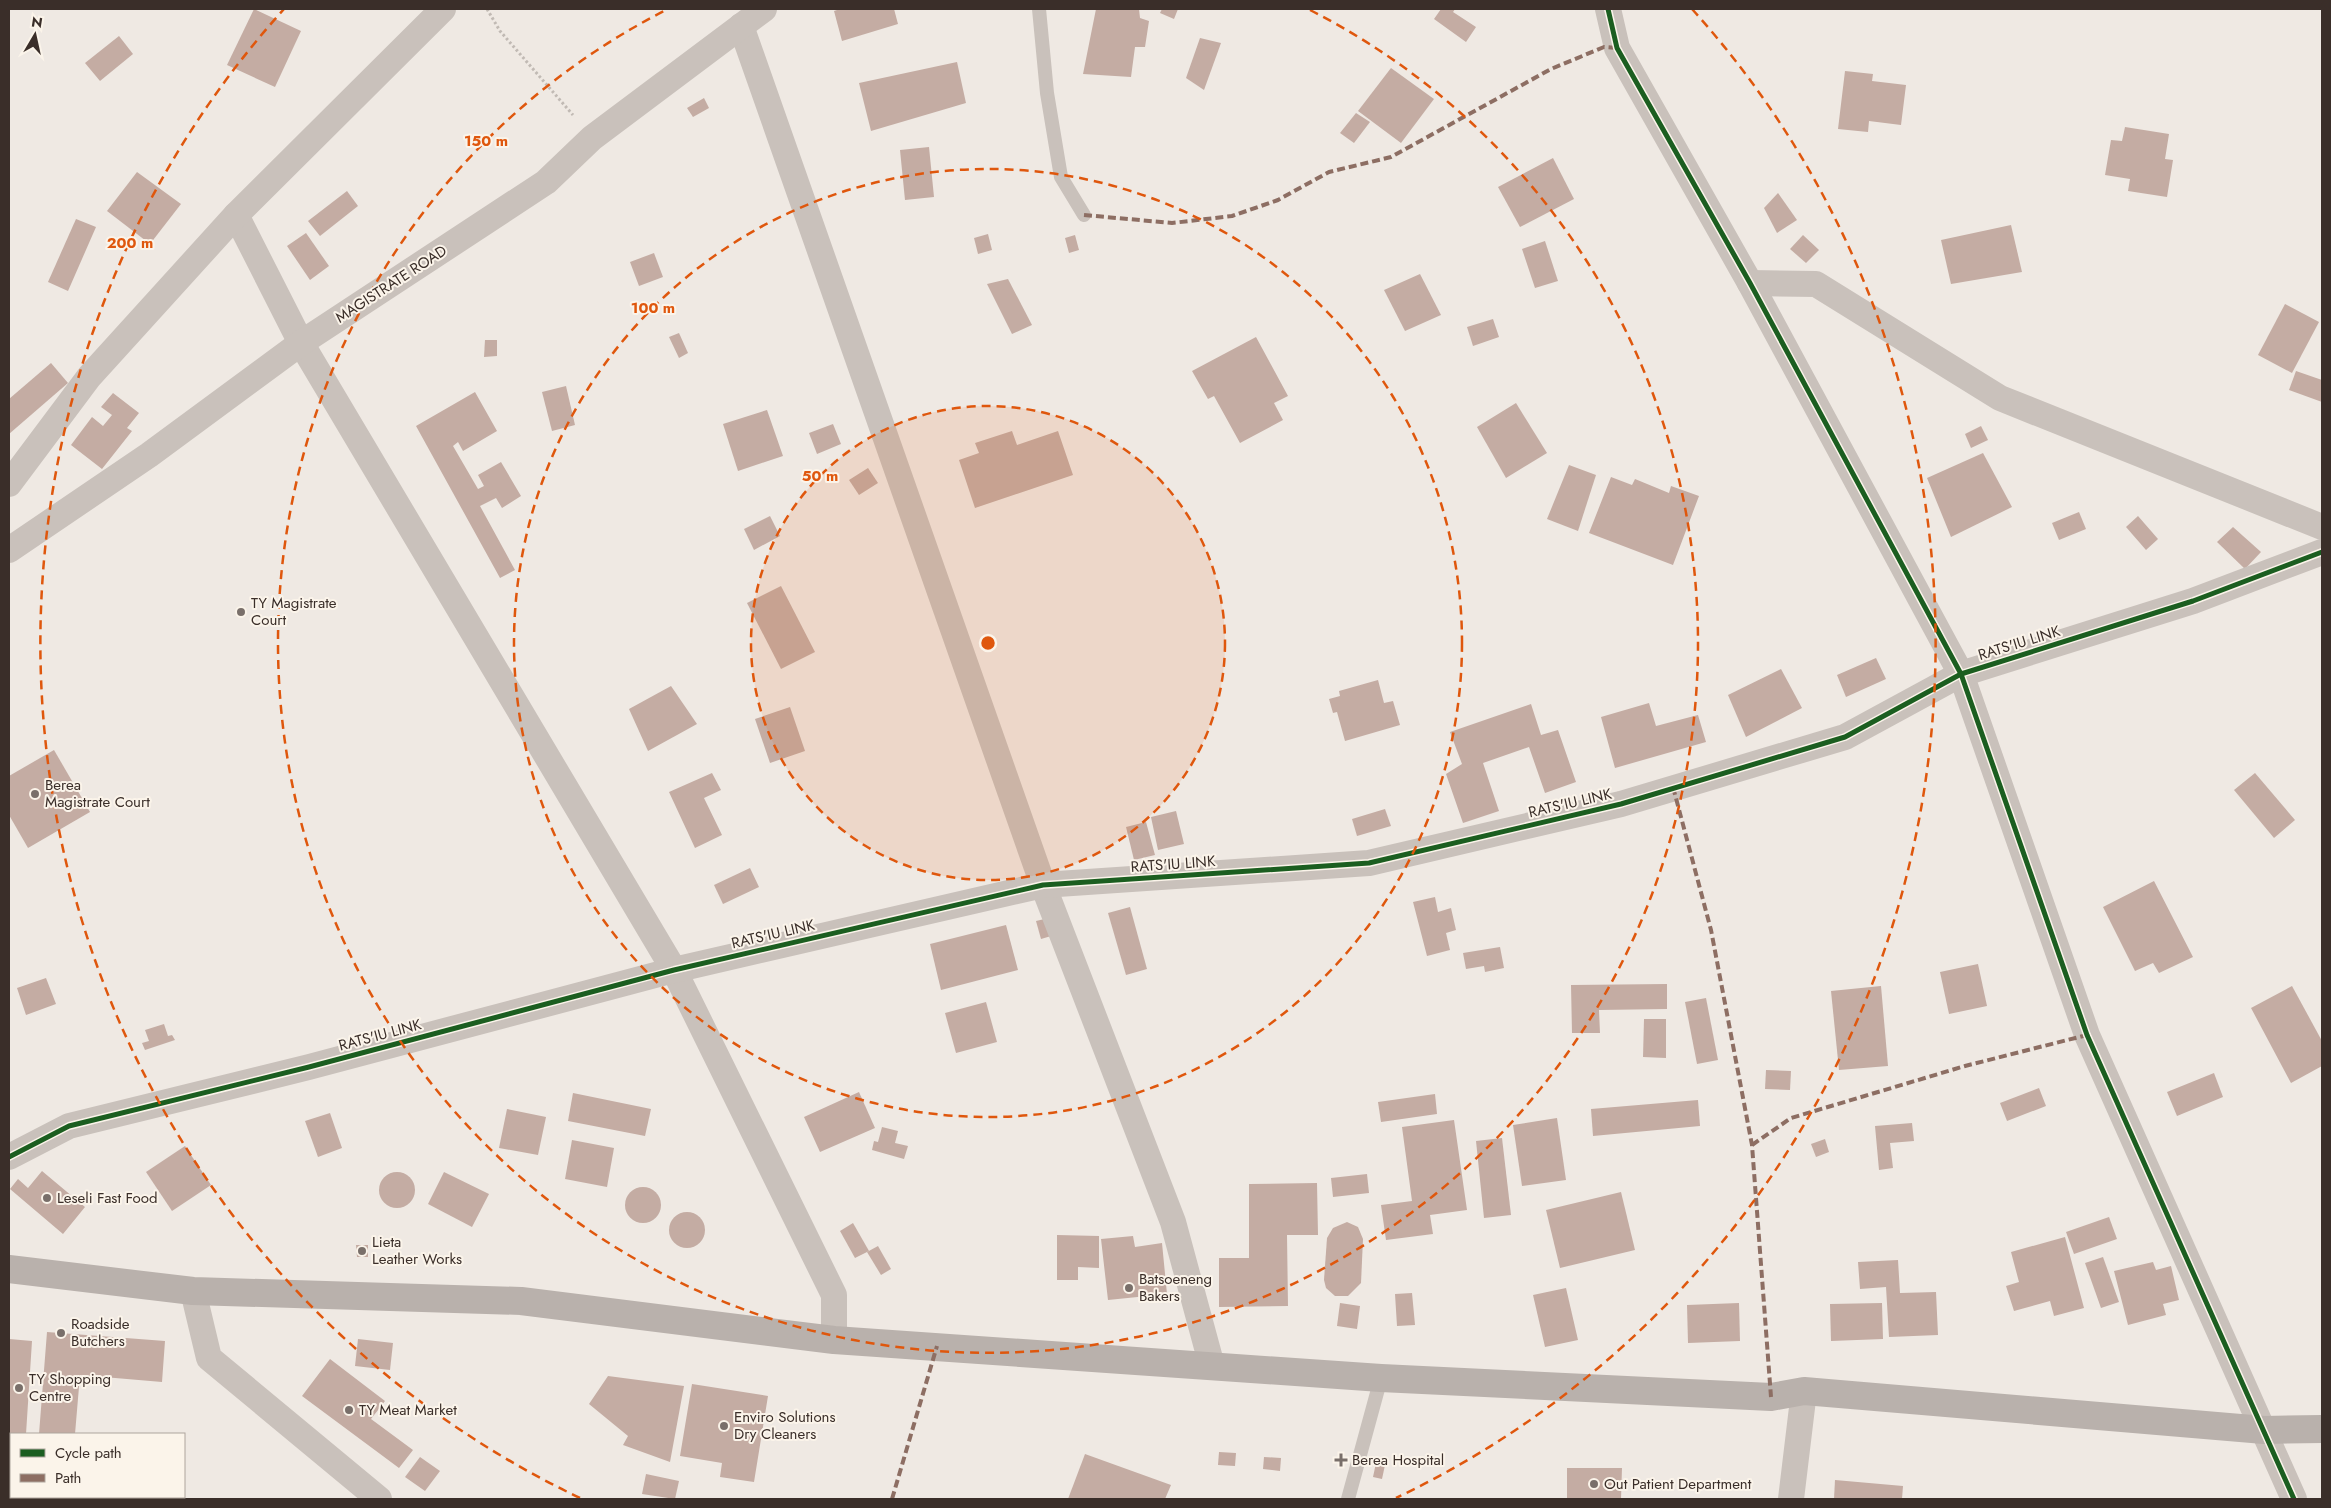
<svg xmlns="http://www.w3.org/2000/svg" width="2331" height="1508" viewBox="0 0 2331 1508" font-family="Jost,sans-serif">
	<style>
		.building { fill: #c4aca3 }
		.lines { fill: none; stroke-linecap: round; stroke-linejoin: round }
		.path { stroke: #c1bab4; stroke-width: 3; stroke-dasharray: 2.5 2.5; stroke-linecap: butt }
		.lane { stroke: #c9c1bb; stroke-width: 14 }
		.street { stroke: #c9c1bb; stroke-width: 26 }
		.secondary { stroke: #b9b1ac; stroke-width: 28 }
		.quiet { stroke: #8d6e63; stroke-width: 4; stroke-dasharray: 8 4; stroke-linecap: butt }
		.cycleway-casing { stroke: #fbf4ea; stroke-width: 8 }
		.cycleway { stroke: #1b5e20; stroke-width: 5 }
		.ring { fill: none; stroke: #df570d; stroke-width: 2.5; stroke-dasharray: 9 6 }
		.poi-dot { fill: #796f6a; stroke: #fbf4ea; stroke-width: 2 }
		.labels { text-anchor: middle; stroke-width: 4; stroke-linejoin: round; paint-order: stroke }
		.street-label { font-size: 15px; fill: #3a2e29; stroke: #fbf4ea }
		.poi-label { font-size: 15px; fill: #3a2e29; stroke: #fbf4ea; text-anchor: start }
		.centre { fill: #df570d; stroke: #fbf4ea; stroke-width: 2.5 }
		.ring-label { font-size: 15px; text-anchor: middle; font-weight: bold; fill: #df570d; stroke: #fbf4ea; stroke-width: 4; stroke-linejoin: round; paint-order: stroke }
	</style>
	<rect width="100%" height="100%" fill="#efe9e3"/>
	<g class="building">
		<path d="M 254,9 L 301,31 L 275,87 L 227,65 Z"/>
		<path d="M 840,9 L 894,9 L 898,24 L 842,41 L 834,11 Z"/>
		<path d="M 1096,9 L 1139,9 L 1140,18 L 1149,21 L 1145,47 L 1135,47 L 1131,77 L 1083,74 Z"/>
		<path d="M 1162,9 L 1178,9 L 1174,19 L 1160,13 Z"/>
		<path d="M 1441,9 L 1455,9 L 1453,12 L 1476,27 L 1466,42 L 1434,19 Z"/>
		<path d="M 119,36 L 133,54 L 100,81 L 85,63 Z"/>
		<path d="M 1200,38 L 1221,43 L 1204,90 L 1186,78 Z"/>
		<path d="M 957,62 L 966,103 L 871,131 L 859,83 Z"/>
		<path d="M 1391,68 L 1434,99 L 1401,143 L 1358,111 Z"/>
		<path d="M 1845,71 L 1873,74 L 1872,81 L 1906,85 L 1901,125 L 1869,121 L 1868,132 L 1838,129 Z"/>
		<path d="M 704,98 L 709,108 L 693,117 L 687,108 Z"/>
		<path d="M 1356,113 L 1370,122 L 1354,143 L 1340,133 Z"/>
		<path d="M 2125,127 L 2169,134 L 2165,159 L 2173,160 L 2167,197 L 2128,191 L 2130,179 L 2105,175 L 2111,140 L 2122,141 Z"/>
		<path d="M 929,147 L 934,197 L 905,200 L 900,150 Z"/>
		<path d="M 1553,158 L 1574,199 L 1520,227 L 1498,187 Z"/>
		<path d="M 137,172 L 181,204 L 150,244 L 107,211 Z"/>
		<path d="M 347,191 L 358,206 L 320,236 L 308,221 Z"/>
		<path d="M 1778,193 L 1797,220 L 1777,233 L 1764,208 Z"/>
		<path d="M 76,219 L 96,227 L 68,291 L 48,282 Z"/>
		<path d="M 2011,225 L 2022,272 L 1951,284 L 1941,240 Z"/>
		<path d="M 306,233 L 329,266 L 310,280 L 287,246 Z"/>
		<path d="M 988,234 L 992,250 L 978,254 L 974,238 Z"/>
		<path d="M 1075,235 L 1079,250 L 1069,253 L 1065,238 Z"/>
		<path d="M 1803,235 L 1819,250 L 1806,263 L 1790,249 Z"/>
		<path d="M 1545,241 L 1558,281 L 1535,288 L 1522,249 Z"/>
		<path d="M 654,253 L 663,277 L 639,286 L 630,262 Z"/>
		<path d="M 1420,274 L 1441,315 L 1405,331 L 1384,290 Z"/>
		<path d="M 1008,279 L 1032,325 L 1012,334 L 987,284 Z"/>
		<path d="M 2285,304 L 2319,322 L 2292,373 L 2258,355 Z"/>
		<path d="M 1493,319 L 1499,337 L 1473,346 L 1467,327 Z"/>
		<path d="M 679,333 L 688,353 L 679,358 L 669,337 Z"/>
		<path d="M 1256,337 L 1288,396 L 1274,403 L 1283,420 L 1240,443 L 1214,396 L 1208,399 L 1192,371 Z"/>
		<path d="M 485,340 L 497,340 L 497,356 L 484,357 Z"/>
		<path d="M 51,363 L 68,383 L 9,434 L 9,399 Z"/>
		<path d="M 2296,371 L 2322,380 L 2322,402 L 2289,390 Z"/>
		<path d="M 566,386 L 575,425 L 552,431 L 542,392 Z"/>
		<path d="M 475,392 L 497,431 L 463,451 L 458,442 L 453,446 L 478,489 L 484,486 L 478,475 L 501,462 L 521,496 L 502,508 L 496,498 L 480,506 L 515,570 L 500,578 L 416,426 Z"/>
		<path d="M 113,393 L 139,413 L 127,428 L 132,431 L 102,469 L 71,445 L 92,417 L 103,426 L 112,415 L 101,407 Z"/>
		<path d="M 1516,403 L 1547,453 L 1506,478 L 1477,427 Z"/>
		<path d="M 767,410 L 783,456 L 738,471 L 723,424 Z"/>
		<path d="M 833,424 L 841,444 L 817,454 L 809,433 Z"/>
		<path d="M 1981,426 L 1988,440 L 1971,448 L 1965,434 Z"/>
		<path d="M 1012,431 L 1017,445 L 1058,431 L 1073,475 L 975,508 L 959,460 L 979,453 L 975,443 Z"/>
		<path d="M 1983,453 L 2012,507 L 1951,537 L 1927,478 Z"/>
		<path d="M 1569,465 L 1596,475 L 1578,531 L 1547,519 Z"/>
		<path d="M 868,468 L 878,483 L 859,495 L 849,480 Z"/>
		<path d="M 1611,477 L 1632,485 L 1635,479 L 1669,493 L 1671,486 L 1699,496 L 1673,565 L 1589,533 Z"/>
		<path d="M 2079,512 L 2086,529 L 2059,540 L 2052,523 Z"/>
		<path d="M 770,516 L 780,536 L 754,550 L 744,529 Z"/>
		<path d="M 2138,516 L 2158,539 L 2146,550 L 2126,527 Z"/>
		<path d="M 2233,527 L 2261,552 L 2245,569 L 2217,542 Z"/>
		<path d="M 781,586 L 815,652 L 781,669 L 747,603 Z"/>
		<path d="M 1876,658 L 1886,679 L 1846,697 L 1837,675 Z"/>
		<path d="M 1781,669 L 1802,708 L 1746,737 L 1728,695 Z"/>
		<path d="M 1378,680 L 1384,703 L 1393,701 L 1400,725 L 1345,741 L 1337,712 L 1333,713 L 1329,699 L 1340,696 L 1339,691 Z"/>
		<path d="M 671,686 L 697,724 L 648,751 L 629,709 Z"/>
		<path d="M 1649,703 L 1656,726 L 1698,715 L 1706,742 L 1615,768 L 1601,717 Z"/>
		<path d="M 1531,704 L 1541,735 L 1558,730 L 1576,782 L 1545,793 L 1529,747 L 1483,763 L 1499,811 L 1463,823 L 1446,774 L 1462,764 L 1450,732 Z"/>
		<path d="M 790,707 L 805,751 L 770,763 L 755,719 Z"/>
		<path d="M 54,750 L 90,812 L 28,848 L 9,815 L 9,776 Z"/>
		<path d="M 712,773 L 721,790 L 704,798 L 722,835 L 695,848 L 669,792 Z"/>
		<path d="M 2255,773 L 2295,820 L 2274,838 L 2234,790 Z"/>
		<path d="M 1385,809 L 1391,826 L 1357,836 L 1352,819 Z"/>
		<path d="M 1176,811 L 1184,844 L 1158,850 L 1151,817 Z"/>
		<path d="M 1146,822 L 1155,855 L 1134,860 L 1126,827 Z"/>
		<path d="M 750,868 L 759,887 L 723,904 L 714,885 Z"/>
		<path d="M 2154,881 L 2193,957 L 2159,973 L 2153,963 L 2135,971 L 2103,907 Z"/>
		<path d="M 1435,897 L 1438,912 L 1451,908 L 1456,930 L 1446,933 L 1450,950 L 1427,956 L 1413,902 Z"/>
		<path d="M 1130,907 L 1147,969 L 1126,975 L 1108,913 Z"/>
		<path d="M 1053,917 L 1058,934 L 1041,939 L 1036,921 Z"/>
		<path d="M 1006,925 L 1018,970 L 941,990 L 930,944 Z"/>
		<path d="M 1500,947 L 1504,968 L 1485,972 L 1484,966 L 1466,969 L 1463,953 Z"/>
		<path d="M 1978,964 L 1987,1006 L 1949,1014 L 1940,972 Z"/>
		<path d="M 46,978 L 56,1004 L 26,1015 L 17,988 Z"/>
		<path d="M 1667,984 L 1667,1009 L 1599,1010 L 1600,1033 L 1572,1033 L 1571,985 Z"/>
		<path d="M 1881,986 L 1888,1066 L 1839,1070 L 1831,991 Z"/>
		<path d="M 2292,986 L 2322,1041 L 2322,1066 L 2291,1083 L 2251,1008 Z"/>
		<path d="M 1706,998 L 1718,1060 L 1697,1064 L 1685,1002 Z"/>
		<path d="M 986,1002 L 997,1042 L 956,1053 L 945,1013 Z"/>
		<path d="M 1644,1019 L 1666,1019 L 1666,1058 L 1643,1057 Z"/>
		<path d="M 164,1024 L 168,1036 L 172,1035 L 175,1040 L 145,1050 L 142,1043 L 149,1041 L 145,1030 Z"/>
		<path d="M 1766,1070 L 1791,1071 L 1790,1090 L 1765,1089 Z"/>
		<path d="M 2214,1073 L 2223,1097 L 2177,1116 L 2167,1092 Z"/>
		<path d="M 2039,1088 L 2046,1106 L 2007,1121 L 2000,1103 Z"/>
		<path d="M 859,1092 L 875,1128 L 820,1152 L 804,1117 Z"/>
		<path d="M 573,1093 L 651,1109 L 645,1136 L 568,1121 Z"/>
		<path d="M 1435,1094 L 1437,1114 L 1381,1122 L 1378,1102 Z"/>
		<path d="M 1698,1100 L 1700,1126 L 1593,1136 L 1591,1109 Z"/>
		<path d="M 507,1109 L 546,1117 L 538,1155 L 499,1148 Z"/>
		<path d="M 330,1113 L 342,1148 L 318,1157 L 305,1121 Z"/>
		<path d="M 1557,1118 L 1566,1180 L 1522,1186 L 1513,1125 Z"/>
		<path d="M 1454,1120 L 1467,1210 L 1430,1215 L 1433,1234 L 1386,1240 L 1381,1205 L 1412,1201 L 1402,1127 Z"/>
		<path d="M 1912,1123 L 1914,1141 L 1890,1143 L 1893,1168 L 1879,1170 L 1875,1126 Z"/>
		<path d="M 882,1127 L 898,1131 L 895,1143 L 908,1146 L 904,1159 L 872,1150 L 874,1141 L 878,1142 Z"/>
		<path d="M 1502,1138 L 1511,1215 L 1484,1218 L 1476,1141 Z"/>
		<path d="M 1825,1139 L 1829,1152 L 1816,1157 L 1811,1144 Z"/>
		<path d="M 572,1140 L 614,1148 L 607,1187 L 565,1179 Z"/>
		<path d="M 185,1146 L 211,1185 L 172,1211 L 146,1172 Z"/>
		<path d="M 42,1171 L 85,1207 L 63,1234 L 10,1189 L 18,1179 L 28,1188 Z"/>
		<circle cx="397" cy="1190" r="18"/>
		<path d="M 444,1172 L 489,1194 L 472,1227 L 428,1204 Z"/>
		<path d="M 1367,1174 L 1369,1193 L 1333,1197 L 1331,1178 Z"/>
		<path d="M 1317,1183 L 1318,1235 L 1287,1235 L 1288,1306 L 1219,1307 L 1219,1258 L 1249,1258 L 1249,1184 Z"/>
		<circle cx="643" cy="1205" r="18"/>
		<path d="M 1621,1192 L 1635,1250 L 1560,1268 L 1546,1210 Z"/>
		<circle cx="687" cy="1230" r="18"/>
		<path d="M 2109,1217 L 2117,1239 L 2074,1254 L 2066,1232 Z"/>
		<path d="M 1347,1222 L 1358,1227 L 1363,1239 L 1361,1283 L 1348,1296 L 1335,1296 L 1326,1288 L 1324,1280 L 1327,1238 L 1333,1228 Z"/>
		<path d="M 853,1223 L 869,1251 L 855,1258 L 840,1231 Z"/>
		<path d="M 1057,1235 L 1099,1236 L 1099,1268 L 1078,1267 L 1078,1280 L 1057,1280 Z"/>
		<path d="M 1133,1236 L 1135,1247 L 1162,1243 L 1167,1294 L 1108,1300 L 1101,1239 Z"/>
		<path d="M 2065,1237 L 2084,1308 L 2054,1316 L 2050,1301 L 2014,1311 L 2006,1286 L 2019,1282 L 2011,1252 Z"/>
		<path d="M 356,1245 L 368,1245 L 368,1257 L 357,1257 Z"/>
		<path d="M 878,1246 L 891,1269 L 881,1275 L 867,1252 Z"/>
		<path d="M 2103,1257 L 2119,1302 L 2101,1308 L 2085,1263 Z"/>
		<path d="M 1898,1260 L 1900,1293 L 1936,1292 L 1938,1335 L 1889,1337 L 1886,1287 L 1860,1289 L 1858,1262 Z"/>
		<path d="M 2153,1262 L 2156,1270 L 2171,1266 L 2179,1300 L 2163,1304 L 2166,1315 L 2128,1325 L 2114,1271 Z"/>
		<path d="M 1566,1288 L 1578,1340 L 1545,1347 L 1533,1295 Z"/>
		<path d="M 1412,1293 L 1415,1325 L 1397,1326 L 1395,1294 Z"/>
		<path d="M 1340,1303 L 1360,1306 L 1357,1329 L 1337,1326 Z"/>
		<path d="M 1739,1303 L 1740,1341 L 1688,1343 L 1687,1305 Z"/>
		<path d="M 1882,1303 L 1883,1339 L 1831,1341 L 1830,1304 Z"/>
		<path d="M 47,1332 L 165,1341 L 162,1382 L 80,1375 L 75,1434 L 39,1434 Z"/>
		<path d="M 9,1339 L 32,1341 L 26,1434 L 11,1434 L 11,1482 L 9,1482 Z"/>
		<path d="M 358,1339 L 393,1343 L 390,1370 L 355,1366 Z"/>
		<path d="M 330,1359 L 385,1401 L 371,1419 L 413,1450 L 399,1468 L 302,1396 Z"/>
		<path d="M 608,1376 L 684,1386 L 670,1462 L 623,1445 L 628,1436 L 589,1404 Z"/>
		<path d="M 692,1384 L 768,1396 L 754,1482 L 720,1477 L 722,1463 L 680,1456 Z"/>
		<path d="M 1219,1452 L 1236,1453 L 1235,1466 L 1218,1465 Z"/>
		<path d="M 1085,1454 L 1171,1485 L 1165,1499 L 1068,1499 Z"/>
		<path d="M 420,1457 L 440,1471 L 425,1491 L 405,1477 Z"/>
		<path d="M 1264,1457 L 1281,1458 L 1280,1471 L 1263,1469 Z"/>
		<path d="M 1376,1463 L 1385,1465 L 1382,1479 L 1373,1477 Z"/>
		<path d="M 1567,1468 L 1622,1468 L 1621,1499 L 1567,1499 Z"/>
		<path d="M 646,1474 L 679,1481 L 675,1499 L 642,1494 Z"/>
		<path d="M 1835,1480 L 1903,1486 L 1902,1499 L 1834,1499 Z"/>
	</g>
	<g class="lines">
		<path class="path" d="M 487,9 L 500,31 L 573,115"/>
		<g class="lane">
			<path d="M 1039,9 L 1047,93 L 1061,177 L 1084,215"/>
			<path d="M 1348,1499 L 1381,1378"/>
		</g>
		<g class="street">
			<path d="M 1608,9 L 1617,48 L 1750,283 L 1961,674 L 2087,1035 L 2294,1499"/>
			<path d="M 741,26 L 1043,885 L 1173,1222 L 1212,1366"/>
			<path d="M 236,215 L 301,343 L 674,970 L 834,1295 L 834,1340"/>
			<path d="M 1750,283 L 1816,284 L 2000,398 L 2322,527"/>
			<path d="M 9,484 L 89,377 L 236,215 L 443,9"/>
			<path d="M 9,550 L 149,455 L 301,343 L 546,182 L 592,138 L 764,9"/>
			<path d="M 9,1157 L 69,1126 L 309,1067 L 674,970 L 1043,885 L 1369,863 L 1621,804 L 1845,737 L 1961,674 L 2193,601 L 2322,552"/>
			<path d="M 193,1291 L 209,1358 L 379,1499"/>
			<path d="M 1791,1499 L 1804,1391"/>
		</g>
		<path class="secondary" d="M 9,1269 L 193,1291 L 521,1301 L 834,1340 L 1381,1378 L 1771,1397 L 1804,1391 L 2264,1430 L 2322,1429"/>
		<g class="quiet">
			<path d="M 1084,215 L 1172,223 L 1232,216 L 1278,200 L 1329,172 L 1391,157 L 1551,69 L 1604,47 L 1617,48"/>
			<path d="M 1673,787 L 1711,930 L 1752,1145 L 1771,1397"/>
			<path d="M 1752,1145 L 1791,1118 L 1965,1066 L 2087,1035"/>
			<path d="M 892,1499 L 937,1346"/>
		</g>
		<g class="cycleway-casing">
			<g id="cycleway">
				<path d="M 1608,9 L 1617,48 L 1750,283 L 1961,674 L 2087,1035 L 2294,1499"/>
				<path d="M 9,1157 L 69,1126 L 309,1067 L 674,970 L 1043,885 L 1369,863 L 1621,804 L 1845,737 L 1961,674 L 2193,601 L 2322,552"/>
			</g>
		</g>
		<use href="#cycleway" class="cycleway"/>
	</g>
	<circle cx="988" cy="643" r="237" fill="#df570d" fill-opacity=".12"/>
	<g class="ring">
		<circle cx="988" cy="643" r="237"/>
		<circle cx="988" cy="643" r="474"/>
		<path d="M1310 10A710 710 0 1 1 666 10"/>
		<path d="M580 1498A947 947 0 0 1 284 9M1692 9A947 947 0 0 1 1396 1498"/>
	</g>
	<g class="poi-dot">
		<circle cx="241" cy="612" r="5"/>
		<circle cx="35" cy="794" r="5"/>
		<circle cx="47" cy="1198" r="5"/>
		<circle cx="362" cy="1251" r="5"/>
		<circle cx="1129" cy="1288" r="5"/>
		<circle cx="61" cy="1333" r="5"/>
		<circle cx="19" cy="1388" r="5"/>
		<circle cx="349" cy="1410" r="5"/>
		<circle cx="724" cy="1426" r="5"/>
		<path d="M1338.5 1452.5h5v5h5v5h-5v5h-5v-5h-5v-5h5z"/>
		<circle cx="1594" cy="1484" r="5"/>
	</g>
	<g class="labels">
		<g class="street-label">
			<text transform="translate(391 284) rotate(-33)" y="5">MAGISTRATE ROAD</text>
			<text transform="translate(2019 643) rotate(-17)" y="5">RATS'IU LINK</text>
			<text transform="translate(1570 803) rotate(-13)" y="5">RATS'IU LINK</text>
			<text transform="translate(1173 864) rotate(-4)" y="5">RATS'IU LINK</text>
			<text transform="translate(773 934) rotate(-13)" y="5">RATS'IU LINK</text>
			<text transform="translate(380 1035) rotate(-15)" y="5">RATS'IU LINK</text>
		</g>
		<g class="poi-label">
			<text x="251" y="608">TY Magistrate<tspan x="251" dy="17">Court</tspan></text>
			<text x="45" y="790">Berea<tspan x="45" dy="17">Magistrate Court</tspan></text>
			<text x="57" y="1203">Leseli Fast Food</text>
			<text x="372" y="1247">Lieta<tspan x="372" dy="17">Leather Works</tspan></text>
			<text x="1139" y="1284">Batsoeneng<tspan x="1139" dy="17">Bakers</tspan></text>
			<text x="71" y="1329">Roadside<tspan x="71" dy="17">Butchers</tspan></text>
			<text x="29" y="1384">TY Shopping<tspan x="29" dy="17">Centre</tspan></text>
			<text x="359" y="1415">TY Meat Market</text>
			<text x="734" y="1422">Enviro Solutions<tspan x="734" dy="17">Dry Cleaners</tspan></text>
			<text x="1352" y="1465">Berea Hospital</text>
			<text x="1604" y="1489">Out Patient Department</text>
		</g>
	</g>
	<circle cx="988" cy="643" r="8" class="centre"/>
	<g class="ring-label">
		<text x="486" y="146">150 m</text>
		<text x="130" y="248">200 m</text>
		<text x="653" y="313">100 m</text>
		<text x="820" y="481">50 m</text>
	</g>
	<rect width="2331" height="1508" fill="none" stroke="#3a2e29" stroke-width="20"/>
	<rect x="10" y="1433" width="175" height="65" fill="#fbf4ea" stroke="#aea59d"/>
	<rect x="20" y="1449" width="25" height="8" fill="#1b5e20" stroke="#aea59d"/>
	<text x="55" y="1458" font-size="15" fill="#3a2e29">Cycle path</text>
	<rect x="20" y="1474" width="25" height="8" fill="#8d6e63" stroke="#aea59d"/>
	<text x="55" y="1483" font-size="15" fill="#3a2e29">Path</text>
	<g transform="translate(35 35) rotate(9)" stroke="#fbf4ea" stroke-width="4" paint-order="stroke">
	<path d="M0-4L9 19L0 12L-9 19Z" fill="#3a2e29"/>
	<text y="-8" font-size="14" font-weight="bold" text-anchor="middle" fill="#3a2e29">N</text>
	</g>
</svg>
